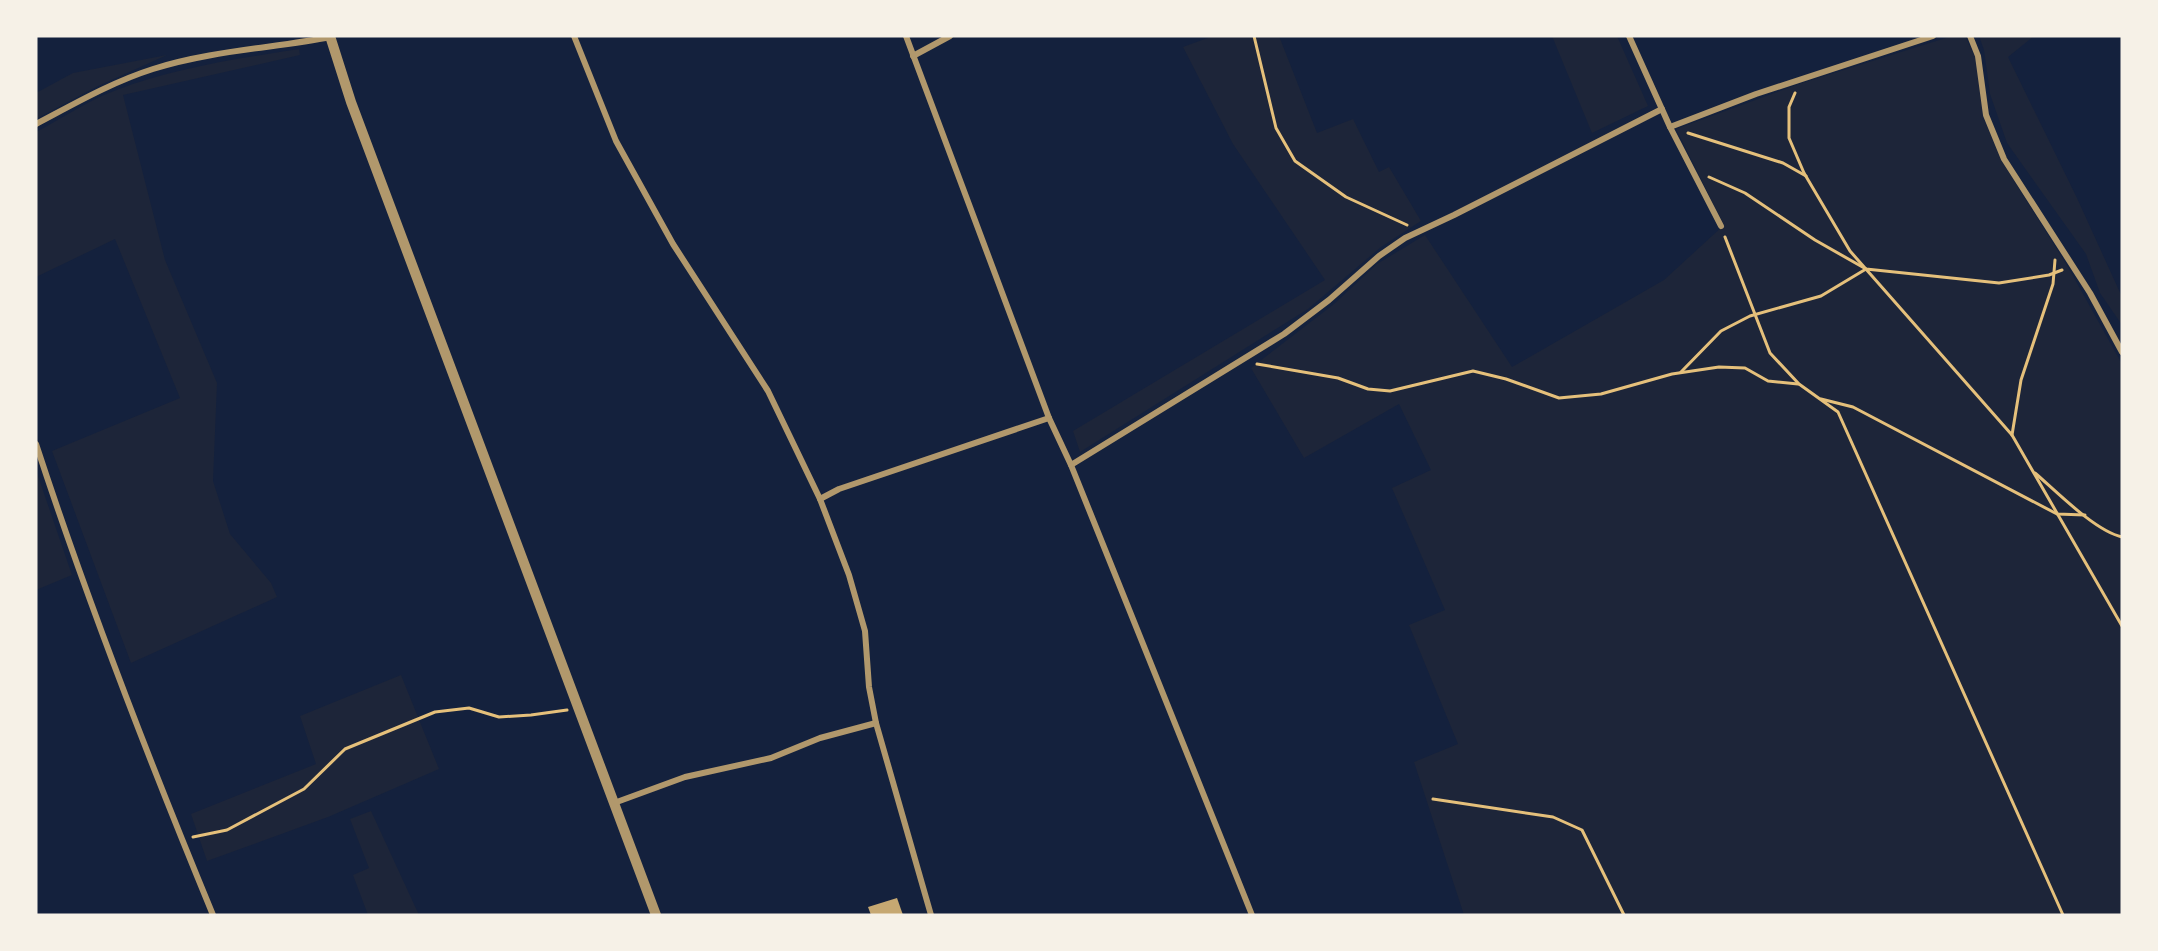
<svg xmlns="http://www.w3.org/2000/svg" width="2158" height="951" viewBox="0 0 2158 951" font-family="'Fira Sans Condensed',sans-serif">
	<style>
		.green { fill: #1d2539 }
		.building { fill: #c6a872 }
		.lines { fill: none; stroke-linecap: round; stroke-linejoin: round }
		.path { stroke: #e5c07b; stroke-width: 3 }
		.minor { stroke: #b1986c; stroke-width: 6 }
		.tertiary { stroke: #b1986c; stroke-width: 10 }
	</style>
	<rect width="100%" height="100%" fill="#14213d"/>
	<g class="green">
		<path d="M 1213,36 L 1279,36 L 1317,133 L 1353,119 L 1379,172 L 1389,167 L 1421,221 L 1381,247 L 1308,309 L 1080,452 L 1073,431 L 1325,280 L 1233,144 L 1183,47 Z"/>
		<path d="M 1552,36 L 1617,36 L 1648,106 L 1592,133 Z"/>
		<path d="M 1952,36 L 1965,36 L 1975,57 L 1983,117 L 2001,160 L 2068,267 L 2122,364 L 2122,915 L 1464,915 L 1414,762 L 1458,744 L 1409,625 L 1445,610 L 1392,488 L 1431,470 L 1399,404 L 1304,458 L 1251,368 L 1334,304 L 1377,264 L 1425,235 L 1512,367 L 1664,280 L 1724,225 L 1676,129 L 1799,84 Z"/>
		<path d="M 1979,36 L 2034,36 L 2008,57 L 2077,198 L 2122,297 L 2122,325 L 2100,293 L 2086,254 L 2007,143 L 1990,94 L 1984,50 Z"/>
		<path d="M 299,49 L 300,55 L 123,95 L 165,260 L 217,383 L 213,481 L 230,534 L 271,583 L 277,597 L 131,663 L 52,451 L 180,398 L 115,239 L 36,277 L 36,132 C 61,119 87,101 114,91 C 174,68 236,59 299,49 Z"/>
		<path d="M 167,55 L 96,87 L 36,119 L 36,93 L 73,73 Z"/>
		<path d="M 36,470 L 72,575 L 36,590 Z"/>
		<path d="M 401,675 L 439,769 L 328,817 L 207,861 L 191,814 L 316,764 L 300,716 Z"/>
		<path d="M 371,811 L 419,915 L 368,915 L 353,875 L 369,868 L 350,819 Z"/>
	</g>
	<path class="building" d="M 897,898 L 903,915 L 871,915 L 868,907 Z"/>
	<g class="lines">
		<g class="path">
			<path d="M 1254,36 L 1276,128 L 1295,161 L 1346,197 L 1407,225"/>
			<path d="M 1795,93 L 1789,107 L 1789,138 L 1804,173 L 1850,251 L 2012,435 L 2122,626"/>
			<path d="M 1688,133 L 1783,163 L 1806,176"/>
			<path d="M 1709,177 L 1745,193 L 1815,240 L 1866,269 L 1999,283 L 2049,275 L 2062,270"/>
			<path d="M 1725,237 L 1770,353 L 1799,384 L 1838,412 L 2063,915"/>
			<path d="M 1257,364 L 1338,378 L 1368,389 L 1390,391 L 1473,371 L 1506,379 L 1559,398 L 1601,394 L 1672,374 L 1719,367 L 1745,368 L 1768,381 L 1798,384"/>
			<path d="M 1681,372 L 1721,331 L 1750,316 L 1821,296 L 1866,269"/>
			<path d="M 1821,399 L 1853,407 L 2057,514 L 2085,515"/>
			<path d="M 2012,435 L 2021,380 L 2053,284 L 2055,260"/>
			<path d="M 2035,473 C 2056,491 2095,531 2122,537"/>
			<path d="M 1433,799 L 1553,817 L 1582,830 L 1624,915"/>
			<path d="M 193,837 L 227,830 L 304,789 L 345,749 L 435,712 L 469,708 L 499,717 L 531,715 L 567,710"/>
		</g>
		<g class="minor">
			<path d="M 574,36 L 616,141 L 673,244 L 768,391 L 820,499 L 849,575 L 865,631 L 869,687 L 876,723 L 931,915"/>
			<path d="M 906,36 L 1049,418 L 1071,465 L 1252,915"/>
			<path d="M 1629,36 L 1670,127 L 1721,226"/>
			<path d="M 1970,36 L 1978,56 L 1986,115 L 2004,159 L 2090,293 L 2122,352"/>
			<path d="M 913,56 L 950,36"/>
			<path d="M 36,124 C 74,104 112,82 153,69 C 209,51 273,48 331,37"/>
			<path d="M 1670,127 L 1756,94 L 1933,36"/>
			<path d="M 36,444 C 88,603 149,760 213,915"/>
			<path d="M 1071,465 L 1284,334 L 1329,300 L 1379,256 L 1405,238 L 1454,215 L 1662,109"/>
			<path d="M 820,499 L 839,489 L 1049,418"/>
			<path d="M 614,803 L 685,777 L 771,758 L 820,738 L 876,723"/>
		</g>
		<path class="tertiary" d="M 330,36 L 351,102 L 656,915"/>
	</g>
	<rect width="2158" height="951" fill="none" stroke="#f6f1e7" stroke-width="75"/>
</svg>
